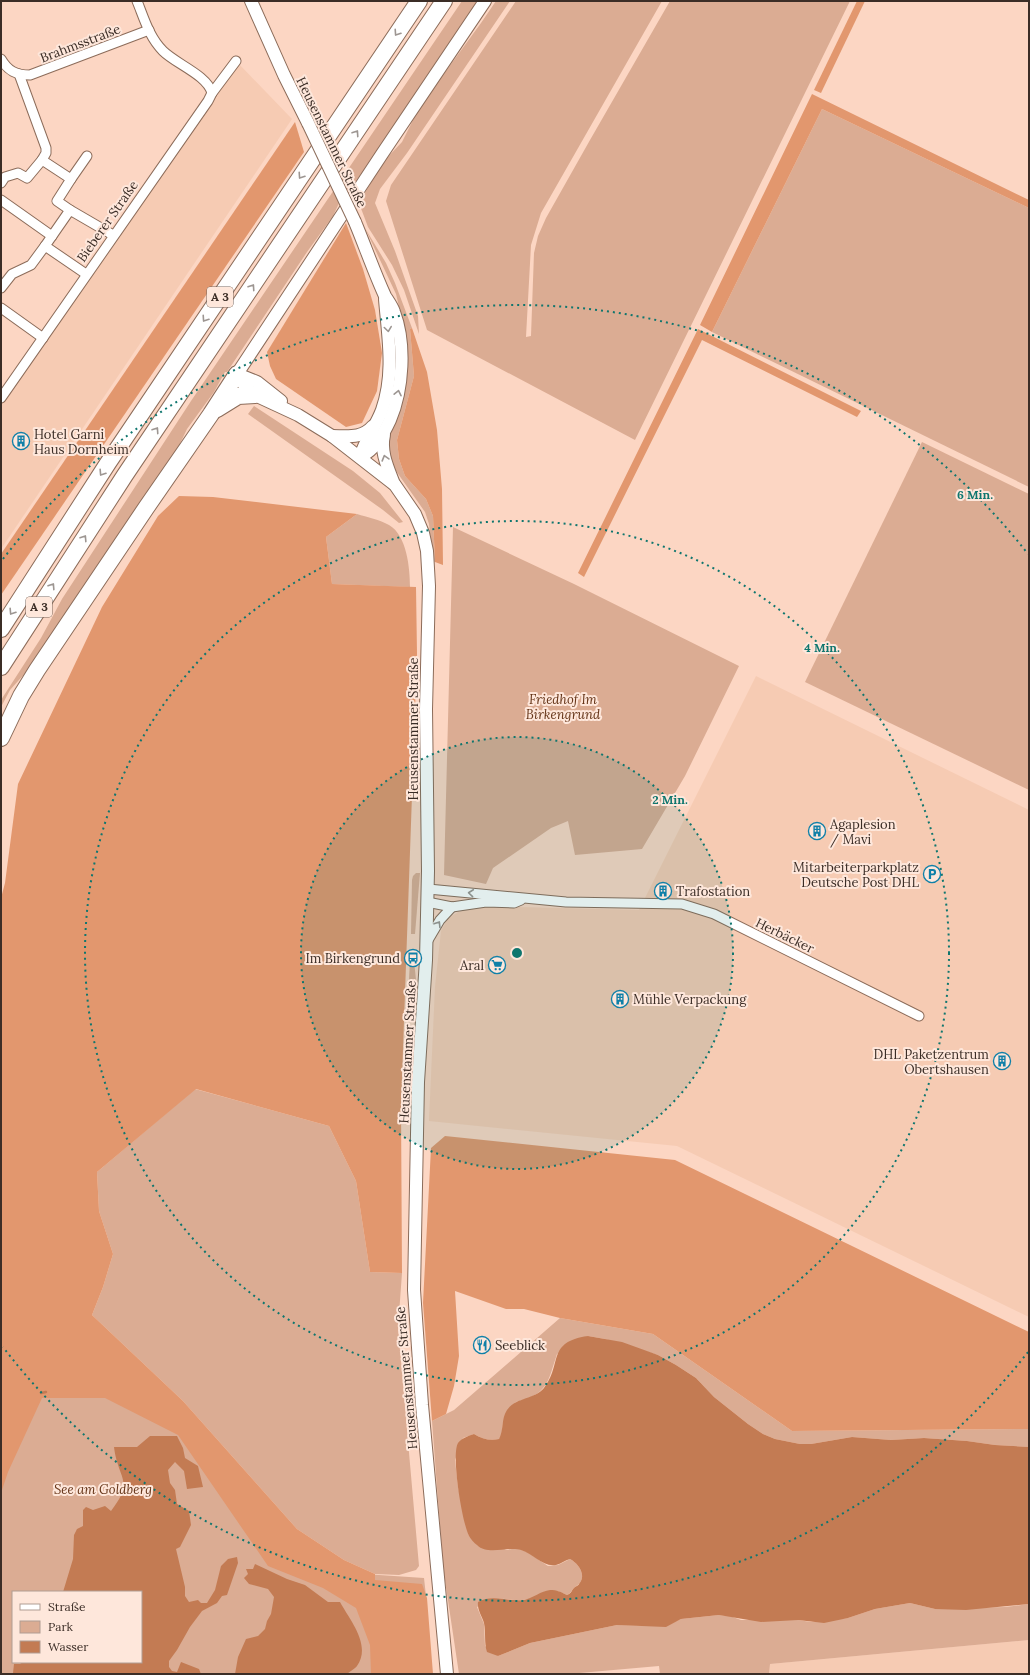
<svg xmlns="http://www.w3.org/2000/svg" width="1030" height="1675" viewBox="0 0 1030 1675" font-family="Lora,serif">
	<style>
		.built { fill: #f6cbb3 }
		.green { fill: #dbac93; fill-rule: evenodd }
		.forest { fill: #e2976e }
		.water { fill: #c37b53 }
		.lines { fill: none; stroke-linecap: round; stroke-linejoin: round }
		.stream { stroke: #c37b53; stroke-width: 2.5 }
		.street-casing { stroke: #8c6c5a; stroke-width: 11 }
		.secondary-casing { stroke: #8c6c5a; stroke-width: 14 }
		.highway-casing { stroke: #8c6c5a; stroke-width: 18 }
		.street { stroke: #fff; stroke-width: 9 }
		.secondary { stroke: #fff; stroke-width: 12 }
		.highway { stroke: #fff; stroke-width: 16 }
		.secondary-bridge-casing { stroke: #8c6c5a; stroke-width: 14; stroke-linecap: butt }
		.secondary-bridge { stroke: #fff; stroke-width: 12 }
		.oneway { stroke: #9d9692 }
		.ring { fill: none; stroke: #0f766e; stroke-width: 2; stroke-dasharray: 2 4 }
		.labels { text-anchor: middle; stroke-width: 4; stroke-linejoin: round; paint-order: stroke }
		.shield { fill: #fee7db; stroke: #76655c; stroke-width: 1 }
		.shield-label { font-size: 12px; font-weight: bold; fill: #3b2d26 }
		.street-label { font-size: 13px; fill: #3b2d26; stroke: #fee7db }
		.poi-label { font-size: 13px; fill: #3b2d26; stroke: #fee7db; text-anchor: start }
		.park-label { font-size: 13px; font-style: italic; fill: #653417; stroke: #fee7db }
		.centre { fill: #0f766e; stroke: #fee7db; stroke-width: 2 }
		.ring-label { font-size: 12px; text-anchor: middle; font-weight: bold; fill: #0f766e; stroke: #fee7db; stroke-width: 4; stroke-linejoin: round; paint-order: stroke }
	</style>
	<rect width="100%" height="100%" fill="#fcd6c3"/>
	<g class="built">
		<path d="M 238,63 L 292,119 L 1,549 L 1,404 Z"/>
		<path d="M 756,676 L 1029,810 L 1029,1317 L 677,1146 L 429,1121 L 435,987 L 441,931 L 448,918 L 462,910 L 479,906 L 639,910 Z"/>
		<path d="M 1029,1640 L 1029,1674 L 769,1674 L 770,1664 Z"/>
	</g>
	<g class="green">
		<path d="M 462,1 L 478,1 L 372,160 L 340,201 L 333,216 L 307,252 L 227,372 L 225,372 L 214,392 L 187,429 L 176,452 L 124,526 L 113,545 L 36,661 L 10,690 L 1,707 L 1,700 L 41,638 L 62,599 L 191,401 Z"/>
		<path d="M 496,1 L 510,1 L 407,153 L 380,189 L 375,203 L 395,251 L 418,316 L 419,334 L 404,290 L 392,265 L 368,227 L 359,203 L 383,162 L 402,142 L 419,108 L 481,23 Z"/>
		<path d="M 516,1 L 662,1 L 541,213 L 531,245 L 526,337 L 531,336 L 534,253 L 538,236 L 546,218 L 590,140 L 670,1 L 850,1 L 635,440 L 427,330 L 386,201 L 391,185 Z"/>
		<path d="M 822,109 L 1029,208 L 1029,487 L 712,332 Z"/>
		<path d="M 365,228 L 386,263 L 395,283 L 412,328 L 410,329 L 414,376 L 397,440 L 399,459 L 405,476 L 426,499 L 433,516 L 435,562 L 433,561 L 429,524 L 425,512 L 389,461 L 386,449 L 403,324 L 396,294 Z"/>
		<path d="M 254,406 L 353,471 L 380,493 L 403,522 L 399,523 L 383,510 L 248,414 Z"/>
		<path d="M 922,442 L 1029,494 L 1029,790 L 805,682 Z"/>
		<path d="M 357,514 C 367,517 380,520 389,525 C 407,535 410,569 410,587 L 332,584 L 326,537 Z"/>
		<path d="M 453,527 L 574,584 L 739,666 L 685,776 L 642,849 L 575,855 L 568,821 L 551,828 L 493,868 L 486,884 L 444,875 Z"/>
		<path d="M 416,873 L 420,873 L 415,934 L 411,934 L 412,880 L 413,876 Z"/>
		<path d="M 410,960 L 414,961 L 417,989 L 414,1024 L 409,979 Z"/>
		<path d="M 195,1089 L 329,1126 L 356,1181 L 370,1272 L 402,1273 L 398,1328 L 419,1566 L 416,1570 L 399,1575 L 375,1574 L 344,1560 L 297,1529 L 183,1401 L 92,1315 L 103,1287 L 113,1254 L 99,1211 L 97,1172 Z"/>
		<path d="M 560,1318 L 653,1334 L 792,1431 L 1029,1429 L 1029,1447 L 995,1445 L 967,1441 L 924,1438 L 891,1440 L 852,1437 L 811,1444 L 800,1444 L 775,1439 L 763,1434 L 748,1424 L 714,1397 L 696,1378 L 676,1365 L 658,1355 L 605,1339 L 588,1336 L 557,1354 C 548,1381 548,1395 516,1402 L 503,1422 L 502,1434 L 499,1439 C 490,1441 482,1439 474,1434 L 463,1438 L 455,1460 L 458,1487 L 469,1536 L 507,1550 L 517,1548 L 527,1552 L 548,1566 L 558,1565 L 570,1559 C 578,1563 587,1575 579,1584 C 579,1584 575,1587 574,1588 C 571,1591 571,1593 567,1595 C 544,1584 544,1598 523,1600 C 515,1601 506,1598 498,1599 C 491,1600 483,1604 477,1607 L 484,1624 L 485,1646 L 498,1656 L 530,1643 L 617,1625 L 666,1626 L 681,1619 L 719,1615 L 730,1616 L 741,1620 L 798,1620 L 811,1622 L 848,1618 L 875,1609 L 910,1603 L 935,1609 L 1005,1607 L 1029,1604 L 1029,1640 L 770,1664 L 769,1674 L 660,1674 L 659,1666 L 568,1674 L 459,1674 L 443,1567 L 432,1421 L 454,1410 Z"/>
		<path d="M 1,1333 L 124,1368 L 283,1536 L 364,1574 L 424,1578 L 426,1596 L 402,1674 L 1,1674 ZM 13,1592 L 141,1592 L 141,1662 L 13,1662 Z"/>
	</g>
	<g class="forest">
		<path d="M 857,1 L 865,1 L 821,93 L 814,90 Z"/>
		<path d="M 812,94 L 1029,200 L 1029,208 L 822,109 L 712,332 L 700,325 Z"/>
		<path d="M 295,122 L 304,152 L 1,595 L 1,554 Z"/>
		<path d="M 346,223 L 363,269 L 375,310 L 382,353 L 377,391 L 362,423 L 346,427 L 276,379 L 270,366 L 267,352 Z"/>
		<path d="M 412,328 L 427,372 L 437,430 L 442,489 L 443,565 L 435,562 L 433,516 L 426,499 L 405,476 L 399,459 L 397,440 L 414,376 L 410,329 Z"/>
		<path d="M 698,329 L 861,411 L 857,417 L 702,340 L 584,577 L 578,573 Z"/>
		<path d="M 179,496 L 213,497 L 357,514 L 326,537 L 332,584 L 416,587 L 417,654 L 401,1106 L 402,1273 L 370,1272 L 356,1181 L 329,1126 L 196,1089 L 97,1172 L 99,1211 L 113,1254 L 103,1287 L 92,1315 L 183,1401 L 297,1529 L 344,1560 L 375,1574 L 375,1580 L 422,1584 L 427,1598 L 433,1674 L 371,1674 L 370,1645 L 356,1608 L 323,1588 L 268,1566 L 178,1435 L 105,1398 L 42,1398 L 8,1472 L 1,1493 L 1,898 L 5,883 L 18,784 L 102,607 L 158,516 Z"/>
		<path d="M 445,1136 L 675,1160 L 1029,1332 L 1029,1429 L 792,1431 L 653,1334 L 560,1318 L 524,1309 L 506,1309 L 455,1291 L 459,1356 L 454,1386 L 446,1414 L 432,1421 L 423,1303 L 431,1148 Z"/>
	</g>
	<g class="water">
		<path d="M 588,1336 L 622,1342 L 658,1355 L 676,1365 L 696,1378 L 714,1397 L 748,1424 L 763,1434 L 775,1439 L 800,1444 L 811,1444 L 852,1437 L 891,1440 L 924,1438 L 967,1441 L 995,1445 L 1029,1447 L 1029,1604 L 966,1610 L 935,1609 L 910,1603 L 875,1609 L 848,1618 L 824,1623 L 798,1620 L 761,1622 L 719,1615 L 681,1619 L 666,1627 L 617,1625 L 530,1643 L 498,1656 L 487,1652 C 484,1643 486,1633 484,1623 C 482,1616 477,1610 478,1602 C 492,1594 509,1602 524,1600 C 533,1598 541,1591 550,1590 C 557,1590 561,1592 567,1595 C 572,1593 571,1591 574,1588 C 575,1587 579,1585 579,1584 C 587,1575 578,1563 570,1559 C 565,1560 561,1564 556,1565 C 542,1567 534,1554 521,1550 C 508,1546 488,1556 477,1545 C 474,1543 471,1539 469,1536 C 462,1522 451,1455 458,1443 C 462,1438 468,1436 474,1434 C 482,1439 490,1441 499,1439 C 504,1430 501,1419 507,1410 C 516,1397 534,1400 544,1388 C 563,1364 546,1342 588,1336 Z"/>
		<path d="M 150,1436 L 177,1436 L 183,1448 L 185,1458 L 198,1466 L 203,1487 L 187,1489 L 184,1471 L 175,1462 L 168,1470 L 170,1483 L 175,1490 L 177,1504 L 189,1511 L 191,1525 L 180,1547 L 176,1549 L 185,1587 L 185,1596 L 189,1602 L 198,1600 L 201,1603 L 207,1603 L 215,1590 L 221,1566 L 228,1559 L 237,1557 L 238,1563 L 227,1595 L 222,1596 L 217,1603 L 202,1611 L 190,1627 L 177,1650 L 169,1661 L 169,1667 L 172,1671 L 177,1672 L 181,1662 L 199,1669 L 201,1674 L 12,1674 L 13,1673 L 14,1664 L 20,1664 L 23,1662 L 141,1662 L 141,1592 L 63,1592 L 73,1559 L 74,1535 L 77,1529 L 83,1526 L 83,1510 L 86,1507 L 93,1510 L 105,1506 L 111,1511 C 135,1480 118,1480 114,1447 L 137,1447 Z"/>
		<path d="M 255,1564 L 287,1579 L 305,1585 L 328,1602 L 340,1602 C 349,1619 372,1645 357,1666 C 355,1669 350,1671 347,1674 L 235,1674 L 238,1657 L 246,1639 L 258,1636 L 265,1629 L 267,1621 L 271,1614 L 274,1597 L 268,1589 L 249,1584 L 244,1578 L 248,1574 L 246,1569 L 253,1569 Z"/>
	</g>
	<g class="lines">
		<path class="stream" d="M 41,1393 L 46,1392"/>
		<g class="street-casing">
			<g id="street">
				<path d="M 137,1 C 144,18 149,37 163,51 C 176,64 207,75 212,93"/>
				<path d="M 1,59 C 8,71 16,75 30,75 L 149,30"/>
				<path d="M 19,74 L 46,148 L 46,153 L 42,160"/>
				<path d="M 71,179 L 87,156"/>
				<path d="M 1,183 L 5,177 L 18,173 L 27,178 L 42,160 L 71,179 L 57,201 L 70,210"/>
				<path d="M 1,200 L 52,236"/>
				<path d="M 86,274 L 45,246 L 70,210 L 113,235"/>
				<path d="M 1,288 L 12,274 L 31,265 L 45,246"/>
				<path d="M 1,308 L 43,338"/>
				<path d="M 1,398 L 208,101 L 212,93 L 236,61"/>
				<path d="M 428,889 L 566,902 L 682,904 L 714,914 L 919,1016"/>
				<path d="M 427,902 L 452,907 L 486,902 L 514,903 L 521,900"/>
				<path d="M 427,942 L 440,920 L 452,907"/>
			</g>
		</g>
		<g class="secondary-casing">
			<g id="secondary">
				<path d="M 251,1 L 284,75 L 308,123"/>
				<path d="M 355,222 C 365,246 374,272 385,296 C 388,301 392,306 394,312 C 406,344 403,389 390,420 C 383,435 375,450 360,457"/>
				<path d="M 237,374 L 246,388 L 255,395 L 298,415 L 332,436 L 395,485 L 415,514 L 423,533 L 427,551 L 429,586 L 426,709 L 428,871 L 426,960 L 418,1082 L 414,1290 L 422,1405 L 447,1674"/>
				<path d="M 237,374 L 382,154 L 485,1"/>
				<path d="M 237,374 L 257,382 L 281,401"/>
				<path d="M 384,435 C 380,452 388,468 394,484"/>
				<path d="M 332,436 C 347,436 362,439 373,426"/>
				<path d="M 360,457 C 365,440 376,426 382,410 C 395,373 388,337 385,299"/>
			</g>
		</g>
		<g class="highway-casing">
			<g id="highway">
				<path d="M 217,409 L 238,396 L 255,395"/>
				<path d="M 1,629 L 108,463 L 419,1"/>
				<path d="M 1,667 L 125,475 L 444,1"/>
				<path d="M 1,738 L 21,696 L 37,670 L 146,508 L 211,414 L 237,374"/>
			</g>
		</g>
		<use href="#street" class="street"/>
		<use href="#secondary" class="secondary"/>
		<use href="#highway" class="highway"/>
		<g class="secondary-bridge-casing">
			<path id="secondary-bridge" d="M 308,123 L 355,222"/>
		</g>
		<use href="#secondary-bridge" class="secondary-bridge"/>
	</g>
	<defs><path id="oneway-chevron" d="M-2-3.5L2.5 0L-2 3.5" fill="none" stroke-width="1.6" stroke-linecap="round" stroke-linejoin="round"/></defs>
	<g class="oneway">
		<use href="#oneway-chevron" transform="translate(397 33) rotate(124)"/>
		<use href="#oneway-chevron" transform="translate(356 133) rotate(-56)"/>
		<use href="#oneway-chevron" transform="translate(301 176) rotate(124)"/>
		<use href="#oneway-chevron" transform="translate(252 287) rotate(-56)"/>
		<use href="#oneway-chevron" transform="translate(205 319) rotate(124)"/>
		<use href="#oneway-chevron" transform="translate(388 329) rotate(82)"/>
		<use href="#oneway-chevron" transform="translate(398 393) rotate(-78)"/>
		<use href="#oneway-chevron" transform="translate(156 430) rotate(-56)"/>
		<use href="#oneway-chevron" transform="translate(385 458) rotate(-106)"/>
		<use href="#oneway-chevron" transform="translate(102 473) rotate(123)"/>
		<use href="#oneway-chevron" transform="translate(84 538) rotate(-57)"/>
		<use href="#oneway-chevron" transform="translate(52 586) rotate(-57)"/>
		<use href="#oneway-chevron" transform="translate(12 612) rotate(123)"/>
		<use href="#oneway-chevron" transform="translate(471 893) rotate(-174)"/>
		<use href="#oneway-chevron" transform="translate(438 924) rotate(-58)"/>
	</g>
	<circle cx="517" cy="953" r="216" fill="#0f766e" fill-opacity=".12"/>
	<g class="ring">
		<circle cx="517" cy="953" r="216"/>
		<circle cx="517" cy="953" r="432"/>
		<path d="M1028 1352A648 648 0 0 1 3 1347M3 559A648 648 0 0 1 1028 554"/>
	</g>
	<defs>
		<g id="building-ring" transform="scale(0.9)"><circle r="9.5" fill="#fee7db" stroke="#1080a8" stroke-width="1.5"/><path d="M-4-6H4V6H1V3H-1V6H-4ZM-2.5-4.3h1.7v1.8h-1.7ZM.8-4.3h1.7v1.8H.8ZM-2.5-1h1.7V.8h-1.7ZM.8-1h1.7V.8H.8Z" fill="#1080a8"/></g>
		<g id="parking-ring" transform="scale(0.9)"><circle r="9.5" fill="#fee7db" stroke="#1080a8" stroke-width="1.5"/><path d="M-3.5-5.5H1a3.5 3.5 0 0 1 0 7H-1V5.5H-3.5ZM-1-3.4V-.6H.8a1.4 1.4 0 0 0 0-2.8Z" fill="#1080a8"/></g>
		<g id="bus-ring" transform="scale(0.9)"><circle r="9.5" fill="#fee7db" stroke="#1080a8" stroke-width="1.5"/><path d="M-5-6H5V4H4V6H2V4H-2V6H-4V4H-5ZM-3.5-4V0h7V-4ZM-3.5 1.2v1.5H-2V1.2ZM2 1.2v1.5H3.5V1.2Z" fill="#1080a8"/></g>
		<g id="supermarket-ring" transform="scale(0.9)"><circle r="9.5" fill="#fee7db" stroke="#1080a8" stroke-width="1.5"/><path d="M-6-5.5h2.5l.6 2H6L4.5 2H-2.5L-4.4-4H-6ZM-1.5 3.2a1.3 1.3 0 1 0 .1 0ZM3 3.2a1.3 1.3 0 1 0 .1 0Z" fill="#1080a8"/></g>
		<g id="restaurant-ring" transform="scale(0.9)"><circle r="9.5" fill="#fee7db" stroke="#1080a8" stroke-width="1.5"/><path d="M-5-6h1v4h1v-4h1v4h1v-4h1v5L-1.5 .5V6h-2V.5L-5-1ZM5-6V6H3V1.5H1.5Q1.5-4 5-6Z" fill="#1080a8"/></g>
	</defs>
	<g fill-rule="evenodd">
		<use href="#building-ring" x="21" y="441"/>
		<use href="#building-ring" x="817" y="831"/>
		<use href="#parking-ring" x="932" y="874"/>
		<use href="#building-ring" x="663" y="891"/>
		<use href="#bus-ring" x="413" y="958"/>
		<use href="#supermarket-ring" x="497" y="965"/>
		<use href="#building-ring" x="620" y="999"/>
		<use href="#building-ring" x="1002" y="1061"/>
		<use href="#restaurant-ring" x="482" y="1345"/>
	</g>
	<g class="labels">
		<g class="shield">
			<rect x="207" y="287" width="26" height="20" rx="3"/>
			<rect x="26" y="597" width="26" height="20" rx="3"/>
		</g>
		<g class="shield-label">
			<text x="220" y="301">A 3</text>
			<text x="39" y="611">A 3</text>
		</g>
		<g class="street-label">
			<text transform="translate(80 43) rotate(-21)" y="5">Brahmsstraße</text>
			<text transform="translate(332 142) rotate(64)" y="5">Heusenstammer Straße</text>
			<text transform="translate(107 221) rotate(-55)" y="5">Bieberer Straße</text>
			<text transform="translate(413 729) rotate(-90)" y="5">Heusenstammer Straße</text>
			<text transform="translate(785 935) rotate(26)" y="5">Herbäcker</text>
			<text transform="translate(407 1052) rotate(-87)" y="5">Heusenstammer Straße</text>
			<text transform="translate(406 1378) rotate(-95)" y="5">Heusenstammer Straße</text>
		</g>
		<g class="poi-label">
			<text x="34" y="439">Hotel Garni<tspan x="34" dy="15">Haus Dornheim</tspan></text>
			<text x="830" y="829">Agaplesion<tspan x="830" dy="15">/ Mavi</tspan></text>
			<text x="919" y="872" text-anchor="end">Mitarbeiterparkplatz<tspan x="919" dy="15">Deutsche Post DHL</tspan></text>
			<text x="676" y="896">Trafostation</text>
			<text x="400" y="963" text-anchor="end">Im Birkengrund</text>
			<text x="484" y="970" text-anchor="end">Aral</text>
			<text x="633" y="1004">Mühle Verpackung</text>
			<text x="989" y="1059" text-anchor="end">DHL Paketzentrum<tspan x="989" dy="15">Obertshausen</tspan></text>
			<text x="495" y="1350">Seeblick</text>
		</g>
		<g class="park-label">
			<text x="563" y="704">Friedhof Im<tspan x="563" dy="15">Birkengrund</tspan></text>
			<text x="103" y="1494">See am Goldberg</text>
		</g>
	</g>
	<circle cx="517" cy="953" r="6" class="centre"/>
	<g class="ring-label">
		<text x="975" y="499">6 Min.</text>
		<text x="822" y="652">4 Min.</text>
		<text x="670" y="804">2 Min.</text>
	</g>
	<rect width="1030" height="1675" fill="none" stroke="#3b2d26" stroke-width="4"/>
	<rect x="12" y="1591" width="130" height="72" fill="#fee7db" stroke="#b09d93"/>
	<rect x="20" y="1604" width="20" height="6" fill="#ffffff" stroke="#b09d93"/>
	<text x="48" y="1611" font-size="12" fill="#3b2d26">Straße</text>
	<rect x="20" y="1621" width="20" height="12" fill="#dbac93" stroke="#b09d93"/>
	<text x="48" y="1631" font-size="12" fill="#3b2d26">Park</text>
	<rect x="20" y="1641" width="20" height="12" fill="#c37b53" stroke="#b09d93"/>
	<text x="48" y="1651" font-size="12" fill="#3b2d26">Wasser</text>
</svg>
